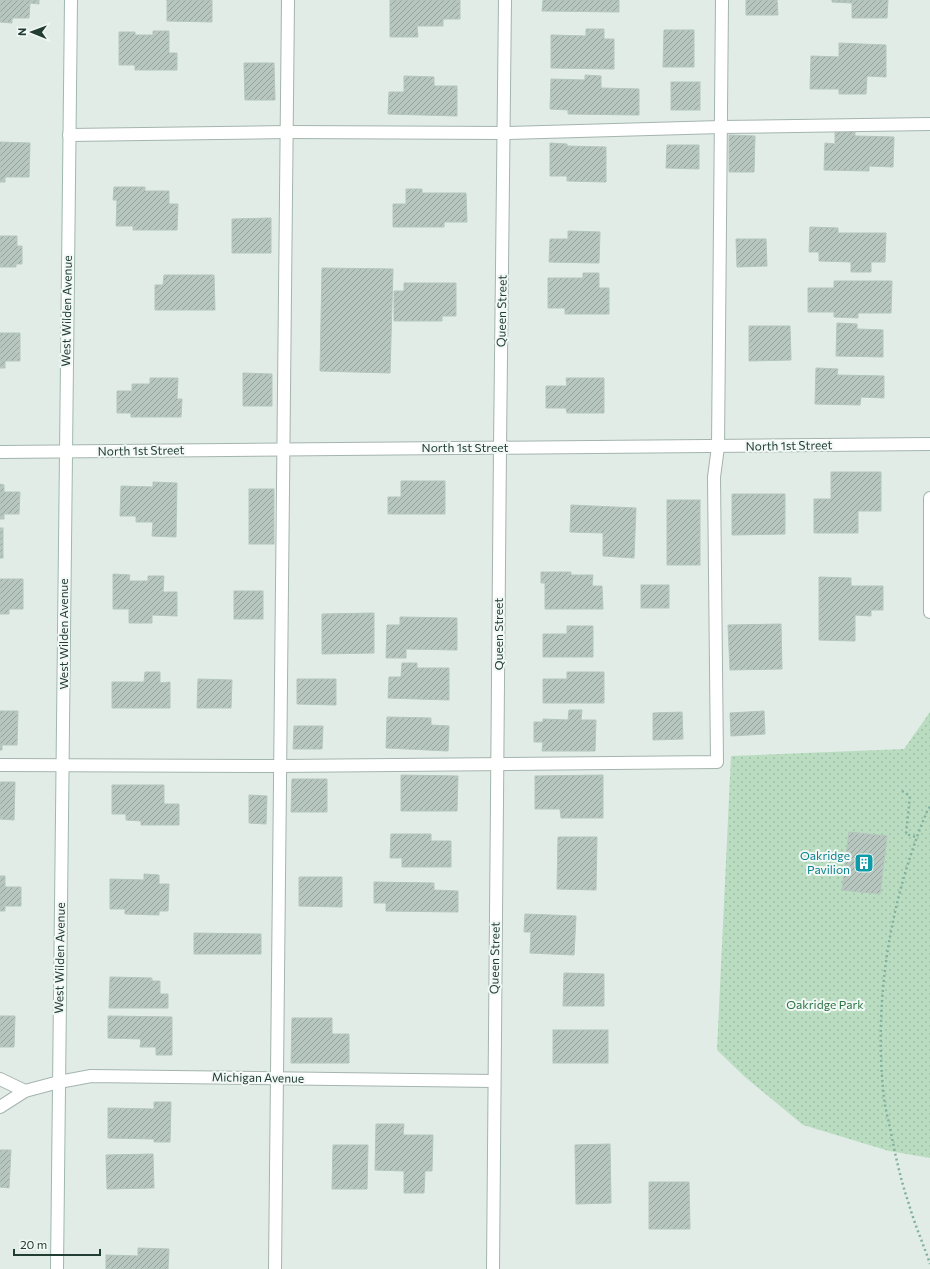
<svg xmlns="http://www.w3.org/2000/svg" width="930" height="1269" viewBox="0 0 930 1269" font-family="Commissioner,sans-serif">
	<style>
		.park { fill: url(#park-dots) }
		.building { fill: url(#building-hatch); stroke: #b4c6bd }
		.lines { fill: none; stroke-linecap: round; stroke-linejoin: round }
		.lane-casing { stroke: #a4b4ae; stroke-width: 14 }
		.street-casing { stroke: #a4b4ae; stroke-width: 14 }
		.secondary-casing { stroke: #9fb8ae; stroke-width: 14 }
		.path { stroke: #81b09f; stroke-width: 2.5; stroke-dasharray: 2 3; stroke-linecap: butt }
		.lane { stroke: #fff; stroke-width: 12 }
		.street { stroke: #fff; stroke-width: 12 }
		.secondary { stroke: #fff; stroke-width: 12 }
		.labels { text-anchor: middle; stroke-width: 4; stroke-linejoin: round; paint-order: stroke }
		.street-label { font-size: 12px; fill: #213d34; stroke: #f2f8f5 }
		.culture-label { font-size: 12px; fill: #0d838f; stroke: #f2f8f5; text-anchor: end }
		.park-label { font-size: 12px; fill: #2b7443; stroke: #f2f8f5 }
	</style>
	<defs>
		<pattern id="park-dots" width="8" height="8" patternUnits="userSpaceOnUse"><rect width="8" height="8" fill="#baddc1"/><path d="M2 2h.1M6 6h.1" fill="none" stroke="#a0bfa6" stroke-width="1.8" stroke-linecap="round"/></pattern>
		<pattern id="building-hatch" width="6" height="6" patternUnits="userSpaceOnUse"><rect width="6" height="6" fill="#b7c7bf"/><path d="M-1 1l2-2M0 6l6-6M5 7l2-2" fill="none" stroke="#94a39c"/></pattern>
	</defs>
	<rect width="100%" height="100%" fill="#e1ece7"/>
	<path class="park" d="M 930,712 L 930,1158 L 889,1151 L 803,1125 L 745,1077 L 717,1050 L 731,756 L 904,749 Z"/>
	<g class="building">
		<path d="M 0,0 L 39,0 L 39,4 L 30,3 L 29,18 L 12,18 L 12,23 L 0,22 Z"/>
		<path d="M 167,0 L 212,0 L 212,22 L 167,21 Z"/>
		<path d="M 390,0 L 460,0 L 460,19 L 443,19 L 443,26 L 417,26 L 418,37 L 390,37 Z"/>
		<path d="M 543,0 L 619,0 L 619,12 L 542,11 Z"/>
		<path d="M 746,0 L 777,0 L 778,15 L 746,15 Z"/>
		<path d="M 832,0 L 888,0 L 887,18 L 852,18 L 852,3 L 832,2 Z"/>
		<path d="M 586,29 L 604,29 L 604,39 L 614,39 L 614,69 L 551,68 L 551,35 L 586,36 Z"/>
		<path d="M 664,30 L 694,30 L 694,67 L 663,67 Z"/>
		<path d="M 153,31 L 169,31 L 169,53 L 177,53 L 177,70 L 135,70 L 135,65 L 119,65 L 119,32 L 135,32 L 135,35 L 153,35 Z"/>
		<path d="M 839,43 L 886,45 L 886,77 L 867,76 L 866,94 L 839,94 L 839,89 L 810,89 L 811,56 L 839,57 Z"/>
		<path d="M 244,63 L 274,63 L 275,100 L 245,100 Z"/>
		<path d="M 585,75 L 601,76 L 601,88 L 639,89 L 639,115 L 568,114 L 568,110 L 550,109 L 551,79 L 585,80 Z"/>
		<path d="M 404,76 L 434,77 L 434,86 L 457,86 L 457,116 L 388,114 L 389,92 L 404,92 Z"/>
		<rect x="671" y="82" width="29" height="28"/>
		<path d="M 835,130 L 855,131 L 855,136 L 894,137 L 893,167 L 869,166 L 869,171 L 824,170 L 825,143 L 835,144 Z"/>
		<path d="M 729,135 L 755,136 L 754,172 L 729,172 Z"/>
		<path d="M 0,142 L 30,143 L 29,177 L 5,177 L 5,182 L 0,182 Z"/>
		<path d="M 550,143 L 567,144 L 567,146 L 606,147 L 606,182 L 567,181 L 567,176 L 550,176 Z"/>
		<path d="M 667,145 L 699,145 L 699,169 L 666,168 Z"/>
		<path d="M 114,187 L 145,187 L 145,191 L 169,191 L 169,204 L 178,204 L 177,230 L 133,230 L 133,226 L 116,226 L 117,200 L 113,200 Z"/>
		<path d="M 406,189 L 422,189 L 422,193 L 466,193 L 467,222 L 444,222 L 444,227 L 393,227 L 393,204 L 406,204 Z"/>
		<path d="M 271,218 L 271,253 L 232,253 L 232,219 Z"/>
		<path d="M 810,227 L 838,228 L 838,233 L 886,233 L 885,262 L 871,262 L 871,272 L 851,272 L 851,262 L 819,261 L 819,252 L 809,252 Z"/>
		<path d="M 568,231 L 600,232 L 599,263 L 549,262 L 550,239 L 568,239 Z"/>
		<path d="M 0,236 L 17,236 L 17,246 L 22,246 L 22,264 L 16,264 L 16,267 L 0,267 Z"/>
		<path d="M 736,239 L 766,239 L 767,266 L 737,267 Z"/>
		<path d="M 322,268 L 393,269 L 390,373 L 320,371 Z"/>
		<path d="M 583,273 L 599,273 L 599,288 L 609,288 L 609,314 L 565,314 L 565,308 L 548,308 L 548,278 L 583,278 Z"/>
		<path d="M 164,275 L 214,275 L 215,310 L 155,310 L 155,285 L 163,285 Z"/>
		<path d="M 834,281 L 892,281 L 891,313 L 858,313 L 858,318 L 834,317 L 834,312 L 808,312 L 808,288 L 834,288 Z"/>
		<path d="M 404,283 L 456,283 L 456,316 L 442,316 L 442,321 L 394,321 L 394,291 L 404,291 Z"/>
		<path d="M 837,323 L 857,324 L 857,329 L 883,330 L 883,357 L 836,356 Z"/>
		<path d="M 749,326 L 790,326 L 791,360 L 749,361 Z"/>
		<path d="M 0,333 L 20,333 L 20,361 L 5,361 L 5,368 L 0,368 Z"/>
		<path d="M 816,368 L 838,369 L 837,375 L 884,376 L 884,398 L 861,397 L 860,405 L 815,404 Z"/>
		<path d="M 243,373 L 272,374 L 272,406 L 243,406 Z"/>
		<path d="M 150,378 L 178,378 L 177,399 L 182,399 L 181,417 L 131,417 L 131,413 L 117,413 L 117,391 L 132,391 L 132,384 L 150,384 Z"/>
		<path d="M 566,378 L 604,378 L 604,413 L 567,413 L 566,408 L 546,408 L 546,386 L 567,386 Z"/>
		<path d="M 831,472 L 881,472 L 881,511 L 858,511 L 858,533 L 814,533 L 814,499 L 831,499 Z"/>
		<path d="M 401,481 L 445,481 L 445,514 L 388,514 L 388,497 L 401,497 Z"/>
		<path d="M 153,482 L 177,483 L 176,537 L 152,536 L 153,522 L 136,522 L 136,516 L 120,516 L 121,486 L 153,487 Z"/>
		<path d="M 0,484 L 4,485 L 4,492 L 20,492 L 19,514 L 4,514 L 4,519 L 0,519 Z"/>
		<rect x="249" y="489" width="25" height="55"/>
		<path d="M 732,494 L 785,494 L 785,534 L 732,535 Z"/>
		<rect x="667" y="500" width="33" height="65"/>
		<path d="M 571,505 L 636,508 L 634,558 L 603,556 L 603,533 L 570,532 Z"/>
		<rect x="0" y="528" width="3" height="30"/>
		<path d="M 541,572 L 571,572 L 571,575 L 593,575 L 592,586 L 602,586 L 603,609 L 545,609 L 545,583 L 541,583 Z"/>
		<path d="M 113,574 L 130,575 L 129,581 L 148,581 L 148,576 L 164,576 L 163,592 L 177,592 L 177,616 L 152,615 L 152,623 L 129,623 L 129,609 L 113,609 Z"/>
		<path d="M 819,577 L 851,578 L 851,586 L 883,586 L 883,610 L 871,610 L 871,616 L 855,615 L 855,641 L 819,640 Z"/>
		<path d="M 0,579 L 23,579 L 23,609 L 9,609 L 9,614 L 0,614 Z"/>
		<rect x="641" y="585" width="28" height="23"/>
		<rect x="234" y="591" width="29" height="28"/>
		<path d="M 374,613 L 374,653 L 322,654 L 322,614 Z"/>
		<path d="M 400,617 L 457,618 L 457,650 L 406,649 L 406,658 L 386,658 L 387,625 L 400,625 Z"/>
		<path d="M 781,624 L 782,669 L 730,670 L 728,625 Z"/>
		<path d="M 567,626 L 593,626 L 593,657 L 543,657 L 543,634 L 567,634 Z"/>
		<path d="M 402,663 L 417,663 L 417,668 L 449,668 L 449,700 L 388,698 L 389,677 L 401,677 Z"/>
		<path d="M 145,672 L 160,672 L 160,683 L 170,682 L 170,708 L 112,708 L 112,682 L 144,682 Z"/>
		<path d="M 567,672 L 604,672 L 604,703 L 543,703 L 543,679 L 567,679 Z"/>
		<path d="M 198,679 L 232,680 L 231,708 L 197,708 Z"/>
		<path d="M 297,679 L 336,679 L 336,705 L 297,704 Z"/>
		<path d="M 569,710 L 582,710 L 581,720 L 596,720 L 595,751 L 542,751 L 543,742 L 534,742 L 534,722 L 543,722 L 543,719 L 568,720 Z"/>
		<path d="M 0,711 L 18,711 L 17,745 L 2,745 L 2,750 L 0,750 Z"/>
		<path d="M 764,711 L 765,734 L 731,736 L 730,713 Z"/>
		<path d="M 682,712 L 683,739 L 653,740 L 653,713 Z"/>
		<path d="M 387,717 L 431,718 L 431,725 L 449,726 L 448,751 L 386,748 Z"/>
		<path d="M 294,726 L 323,726 L 322,749 L 293,749 Z"/>
		<path d="M 401,775 L 458,776 L 457,811 L 401,811 Z"/>
		<path d="M 603,775 L 603,818 L 561,818 L 560,809 L 535,809 L 535,776 Z"/>
		<path d="M 292,779 L 327,779 L 327,812 L 291,812 Z"/>
		<path d="M 0,782 L 15,782 L 14,820 L 0,819 Z"/>
		<path d="M 112,785 L 164,785 L 164,804 L 179,804 L 179,825 L 141,825 L 141,821 L 126,820 L 126,814 L 112,814 Z"/>
		<path d="M 249,795 L 267,796 L 266,824 L 249,823 Z"/>
		<path d="M 849,832 L 887,836 L 880,894 L 842,890 Z"/>
		<path d="M 391,834 L 431,834 L 431,841 L 451,841 L 451,867 L 402,867 L 402,858 L 390,858 Z"/>
		<path d="M 558,837 L 597,837 L 596,890 L 557,889 Z"/>
		<path d="M 144,874 L 159,875 L 159,884 L 169,884 L 168,911 L 159,911 L 159,915 L 125,914 L 125,909 L 110,909 L 110,879 L 144,880 Z"/>
		<path d="M 0,876 L 5,876 L 5,887 L 21,887 L 21,906 L 5,906 L 5,911 L 0,911 Z"/>
		<path d="M 299,877 L 342,877 L 342,907 L 299,906 Z"/>
		<path d="M 374,882 L 434,883 L 434,890 L 458,891 L 458,912 L 386,911 L 386,903 L 374,903 Z"/>
		<path d="M 525,914 L 576,916 L 574,955 L 530,953 L 531,932 L 524,932 Z"/>
		<path d="M 194,933 L 261,934 L 261,954 L 194,954 Z"/>
		<path d="M 564,973 L 604,974 L 604,1006 L 563,1006 Z"/>
		<path d="M 110,977 L 152,978 L 152,981 L 160,981 L 160,994 L 168,994 L 168,1008 L 109,1008 Z"/>
		<path d="M 0,1016 L 15,1016 L 14,1047 L 0,1047 Z"/>
		<path d="M 108,1016 L 172,1017 L 172,1055 L 156,1055 L 156,1047 L 140,1047 L 141,1039 L 108,1038 Z"/>
		<path d="M 292,1018 L 332,1018 L 332,1034 L 349,1034 L 349,1063 L 291,1063 Z"/>
		<rect x="553" y="1030" width="55" height="33"/>
		<path d="M 154,1102 L 171,1102 L 170,1142 L 154,1142 L 154,1139 L 108,1138 L 108,1108 L 154,1109 Z"/>
		<path d="M 376,1124 L 404,1124 L 403,1135 L 433,1135 L 432,1171 L 425,1171 L 424,1193 L 404,1193 L 404,1171 L 375,1170 Z"/>
		<path d="M 610,1144 L 611,1203 L 576,1204 L 575,1145 Z"/>
		<path d="M 333,1145 L 368,1145 L 367,1189 L 332,1189 Z"/>
		<path d="M 0,1150 L 11,1150 L 9,1188 L 0,1187 Z"/>
		<path d="M 153,1154 L 154,1188 L 107,1189 L 106,1155 Z"/>
		<path d="M 649,1182 L 689,1182 L 690,1229 L 649,1229 Z"/>
		<path d="M 138,1248 L 169,1249 L 168,1269 L 106,1269 L 106,1255 L 138,1256 Z"/>
	</g>
	<g class="lines">
		<g class="lane-casing">
			<g id="lane">
				<path d="M 69,135 L 287,132 L 504,133 L 721,127 L 930,124"/>
				<path d="M 0,765 L 280,766 L 717,762 L 714,477 L 718,447 L 722,0"/>
				<path d="M 275,1269 L 288,0"/>
			</g>
		</g>
		<g class="street-casing">
			<g id="street">
				<path d="M 0,452 L 930,444"/>
				<path d="M 930,498 L 930,612"/>
				<path d="M 0,1079 L 25,1091"/>
				<path d="M 0,1107 L 25,1091 L 59,1082 L 91,1076 L 494,1081"/>
				<path d="M 493,1269 L 500,447 L 505,0"/>
			</g>
		</g>
		<g class="secondary-casing">
			<path id="secondary" d="M 57,1269 L 71,0"/>
		</g>
		<g class="path">
			<path d="M 902,791 L 910,796 L 906,834 L 916,837"/>
			<path d="M 930,807 L 928,809 C 890,899 873,1001 884,1098 C 885,1108 888,1118 890,1128 C 895,1153 900,1178 908,1201 C 914,1223 923,1243 930,1264"/>
		</g>
		<use href="#lane" class="lane"/>
		<use href="#street" class="street"/>
		<use href="#secondary" class="secondary"/>
	</g>
	<defs>
		<g id="building-square" transform="scale(1)"><rect x="-9" y="-9" width="18" height="18" rx="4" fill="#0f9aa8" stroke="#f2f8f5"/><path d="M-4-6H4V6H1V3H-1V6H-4ZM-2.5-4.3h1.7v1.8h-1.7ZM.8-4.3h1.7v1.8H.8ZM-2.5-1h1.7V.8h-1.7ZM.8-1h1.7V.8H.8Z" fill="#fff"/></g>
	</defs>
	<g fill-rule="evenodd">
		<use href="#building-square" x="864" y="863"/>
	</g>
	<g class="labels">
		<g class="street-label">
			<text transform="translate(67 311) rotate(-89)" y="4">West Wilden Avenue</text>
			<text transform="translate(502 311) rotate(-89)" y="4">Queen Street</text>
			<text transform="translate(789 446) rotate(-1)" y="4">North 1st Street</text>
			<text x="465" y="452">North 1st Street</text>
			<text transform="translate(141 451) rotate(-1)" y="4">North 1st Street</text>
			<text transform="translate(64 634) rotate(-90)" y="4">West Wilden Avenue</text>
			<text transform="translate(499 634) rotate(-90)" y="4">Queen Street</text>
			<text transform="translate(60 958) rotate(-89)" y="4">West Wilden Avenue</text>
			<text transform="translate(495 958) rotate(-89)" y="4">Queen Street</text>
			<text transform="translate(258 1078) rotate(1)" y="4">Michigan Avenue</text>
		</g>
		<g class="culture-label">
			<text x="850" y="860">Oakridge<tspan x="850" dy="14">Pavilion</tspan></text>
		</g>
		<g class="park-label">
			<text x="825" y="1009">Oakridge Park</text>
		</g>
	</g>
	<g transform="translate(32 32) rotate(271)" stroke="#f2f8f5" stroke-width="3" paint-order="stroke">
	<path d="M0-3L7 15L0 10L-7 15Z" fill="#213d34"/>
	<text y="-6" font-size="11" font-weight="bold" text-anchor="middle" fill="#213d34">N</text>
	</g>
	<path d="M14 1249v6h86v-6" fill="none" stroke="#213d34" stroke-width="2"/>
	<text x="20" y="1249" font-size="12" fill="#213d34" stroke="#f2f8f5" stroke-width="3" paint-order="stroke">20 m</text>
</svg>
